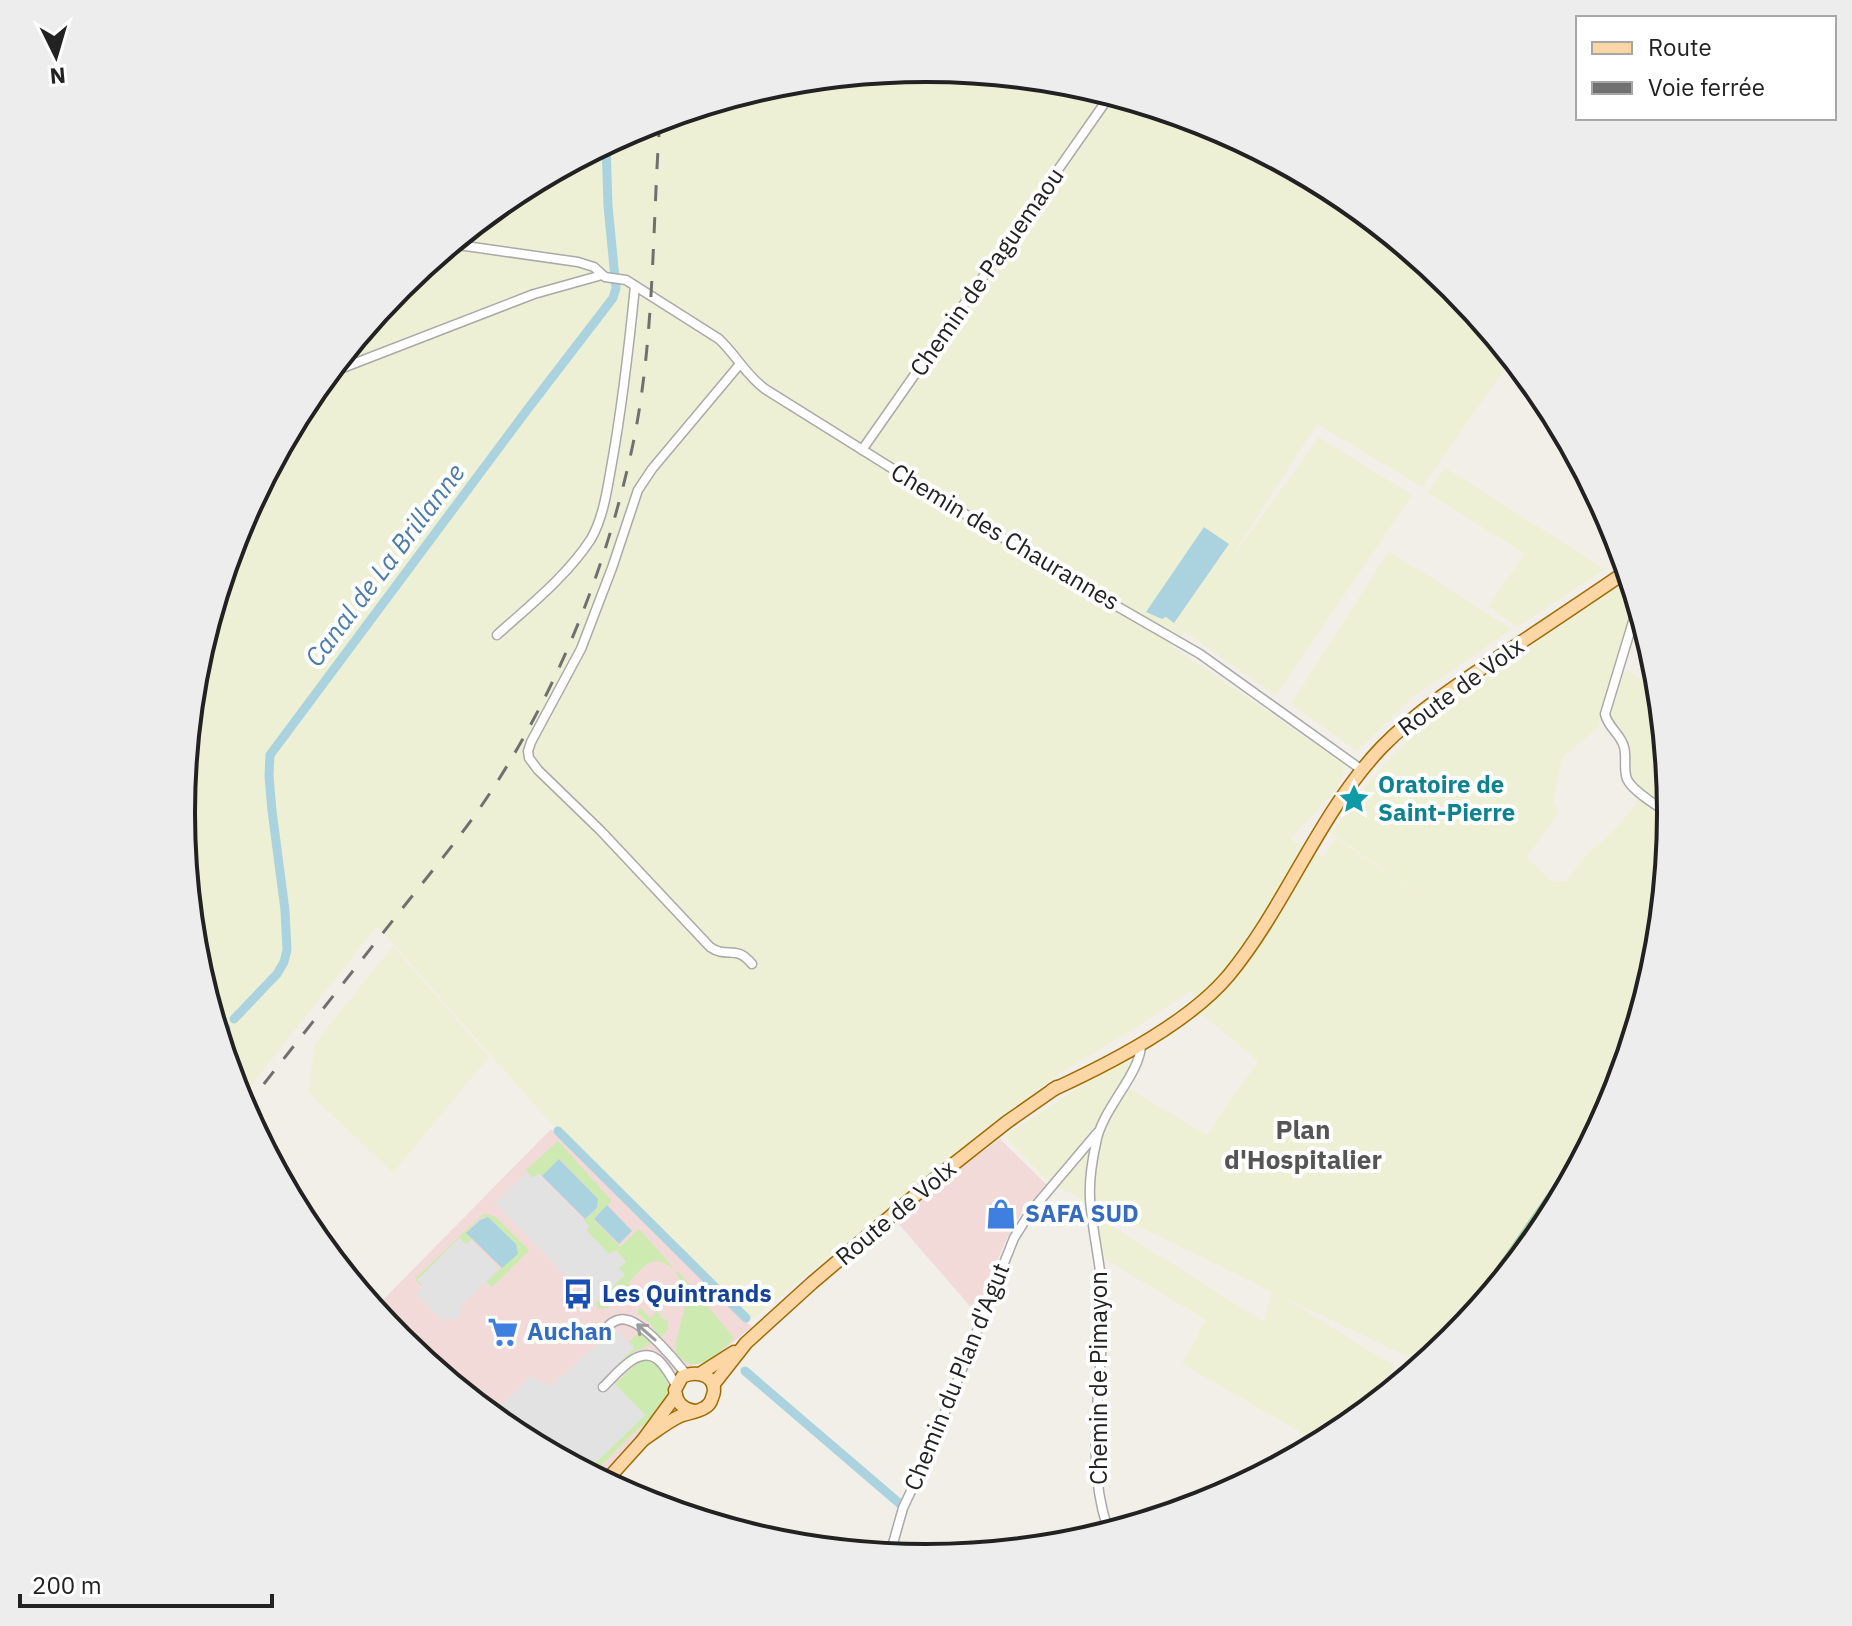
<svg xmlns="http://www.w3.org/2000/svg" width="1852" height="1626" viewBox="0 0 1852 1626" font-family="'IBM Plex Sans',sans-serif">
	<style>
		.commercial { fill: #f2dad9 }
		.farmland { fill: #eef0d5 }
		.grass { fill: #cdebb0 }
		.forest { fill: #add19e }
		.parking { fill: #e2e2e2 }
		.water { fill: #aad3df }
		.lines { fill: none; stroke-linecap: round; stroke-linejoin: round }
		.canal { stroke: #aad3df; stroke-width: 9 }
		.minor-casing { stroke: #a9a9a9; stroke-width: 11 }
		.primary-casing { stroke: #a06b00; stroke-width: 15 }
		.minor { stroke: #fff; stroke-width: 8 }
		.primary { stroke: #fcd6a4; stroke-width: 12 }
		.rail { stroke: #707070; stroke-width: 3; stroke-dasharray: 16 16; stroke-linecap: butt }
		.oneway { stroke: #9c9c9c }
		.labels { text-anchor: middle; stroke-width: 8; stroke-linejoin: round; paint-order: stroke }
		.street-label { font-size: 24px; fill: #222; stroke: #fff }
		.culture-label { font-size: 24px; font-weight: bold; fill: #0d838f; stroke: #fff; text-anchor: start }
		.shop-label { font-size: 24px; font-weight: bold; fill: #366cbe; stroke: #fff; text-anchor: start }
		.transit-label { font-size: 24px; font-weight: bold; fill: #164399; stroke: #fff; text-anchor: start }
		.water-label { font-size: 26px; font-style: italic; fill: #4a7aab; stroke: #fff }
		.neighbourhood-label { font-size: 26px; font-weight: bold; fill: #555; stroke: #fff }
		.rim { fill: none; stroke: #222; stroke-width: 4 }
	</style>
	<rect width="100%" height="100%" fill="#f2efe9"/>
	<g class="commercial">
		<path d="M 551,1129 L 752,1327 L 711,1360 L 685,1368 L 648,1429 L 599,1479 L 512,1432 L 399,1339 L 374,1309 Z"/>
		<path d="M 1000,1139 L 1047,1185 L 1021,1214 L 1005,1242 L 976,1313 L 896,1221 L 956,1171 Z"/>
	</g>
	<g class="farmland">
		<path d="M 926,68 L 1072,82 L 1212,125 L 1340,194 L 1453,287 L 1512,359 L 1422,487 L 1317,424 L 1227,564 L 1319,437 L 1412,495 L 1276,696 L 1184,631 L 1173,647 L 1346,765 L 1338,788 L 1290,839 L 1323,857 L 1336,838 L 1493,946 L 1331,833 L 1378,771 L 1436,712 L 1630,578 L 1635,597 L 1598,728 L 1562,758 L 1554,802 L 1559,812 L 1527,857 L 1552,881 L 1566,881 L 1590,851 L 1610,835 L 1635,805 L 1641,789 L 1630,776 L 1627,744 L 1610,719 L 1620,676 L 1629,670 L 1659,693 L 1671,813 L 1657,959 L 1618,1086 L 1477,1295 L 1458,1333 L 1452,1340 L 1423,1364 L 1285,1298 L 1394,1366 L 1372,1406 L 1340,1433 L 1320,1443 L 1182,1364 L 1206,1320 L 1098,1255 L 1092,1213 L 1264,1322 L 1271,1291 L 1049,1183 L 1005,1136 L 1129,1055 L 1130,1089 L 1207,1135 L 1258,1061 L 1203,1015 L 1192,990 L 1127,1033 L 1060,1073 L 983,1130 L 753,1319 L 546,1118 L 377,926 L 239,1101 L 195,958 L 181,813 L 195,667 L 238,527 L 307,399 L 400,286 L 512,193 L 641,125 L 781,82 Z"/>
		<path d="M 1444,467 L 1605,569 L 1517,627 L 1488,606 L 1525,554 L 1428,493 Z"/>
		<path d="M 1389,551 L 1512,629 L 1414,696 L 1357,751 L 1291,704 Z"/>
		<path d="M 393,946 L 489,1057 L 393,1173 L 308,1092 L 315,1043 Z"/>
	</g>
	<g class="grass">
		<path d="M 558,1141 L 612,1201 L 593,1219 L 620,1247 L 639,1229 L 673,1267 L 672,1268 C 652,1253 644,1266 630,1281 L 630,1286 L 608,1308 L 599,1309 L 595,1304 L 625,1275 L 619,1268 L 626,1262 L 616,1250 L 609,1254 L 586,1230 L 589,1226 L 584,1220 L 597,1209 L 598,1199 L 560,1159 L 542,1176 L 538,1173 L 533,1178 L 526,1170 Z"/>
		<path d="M 483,1214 L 495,1216 L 527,1248 L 528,1252 L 492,1287 L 486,1282 L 518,1253 L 516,1244 L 488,1217 L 480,1218 L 466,1233 L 472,1239 L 466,1244 L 459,1238 L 418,1280 L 423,1285 L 422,1286 L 416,1281 L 416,1278 Z"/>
		<path d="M 678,1271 L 734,1338 C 723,1349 705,1369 687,1363 C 687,1363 677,1355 676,1354 C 674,1321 698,1305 676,1273 Z"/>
		<path d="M 640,1307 L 650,1318 L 657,1311 L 661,1315 L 660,1318 L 668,1321 L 668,1330 L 660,1338 L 657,1337 L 652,1325 L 637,1313 Z"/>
		<path d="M 640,1331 L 653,1341 L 649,1345 L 634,1352 L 618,1368 L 616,1366 L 634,1348 L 629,1342 Z"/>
		<path d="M 640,1360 C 680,1361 674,1414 640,1427 L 592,1475 L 586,1472 L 645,1415 L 614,1385 Z"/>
	</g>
	<path class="forest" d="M 1616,1094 L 1545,1227 L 1459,1333 L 1477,1295 Z"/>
	<g class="parking">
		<path d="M 527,1172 L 533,1178 L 538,1173 L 589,1226 L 586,1231 L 609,1254 L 616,1250 L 626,1262 L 619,1268 L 625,1275 L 594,1304 L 495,1203 Z"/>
		<path d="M 460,1238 L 466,1245 L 471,1241 L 499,1269 L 459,1308 L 462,1313 L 454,1321 L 449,1318 L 444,1322 L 417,1295 L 423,1285 L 417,1280 Z"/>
		<path d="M 615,1328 L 634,1347 L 606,1375 L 645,1415 L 586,1472 L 512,1432 L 491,1415 L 531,1376 L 551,1386 Z"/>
	</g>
	<g class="water">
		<path d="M 1204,527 L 1229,544 L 1174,623 L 1166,617 L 1162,619 L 1146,612 Z"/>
		<path d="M 559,1159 L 598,1199 L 597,1208 L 585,1219 L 542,1176 Z"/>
		<path d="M 607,1205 L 632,1231 L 619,1244 L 594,1219 Z"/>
		<path d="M 488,1217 L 516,1244 L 518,1254 L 502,1268 L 466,1233 L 480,1220 Z"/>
	</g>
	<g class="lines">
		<g class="canal">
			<path d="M 234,1019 L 277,974 L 284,962 L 287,950 L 285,910 L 272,811 L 269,776 L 270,755 L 527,410 L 613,298 L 616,288 L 608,206 L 606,144"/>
			<path d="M 219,1035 L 226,1028"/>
			<path d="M 558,1131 L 746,1318"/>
			<path d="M 745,1371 L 899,1503"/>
		</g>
		<g class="minor-casing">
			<g id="minor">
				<path d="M 451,244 L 578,262 L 594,267 L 605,277 L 626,280 L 719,339 C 736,355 746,375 765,389 L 1061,574 L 1200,654 L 1362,770"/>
				<path d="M 740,364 L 652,469 L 638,490 L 612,568 L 581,649 L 531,742 L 528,751 L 529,758 L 538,770 L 601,831 L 710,947 C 727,959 736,944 752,964"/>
				<path d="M 327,374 L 534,294 L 602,275"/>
				<path d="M 862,450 L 1111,94"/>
				<path d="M 1638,605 L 1605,714 C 1608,728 1621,734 1624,747 C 1627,757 1623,769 1627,779 C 1632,791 1659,807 1671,815"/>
				<path d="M 497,635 C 529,606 567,576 591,539 C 603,518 607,491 611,468 C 622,408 629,347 635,286"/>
				<path d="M 609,1325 C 615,1320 620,1318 627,1320 C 644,1323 675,1360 686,1374"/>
				<path d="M 603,1387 C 616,1375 638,1345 657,1359 C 665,1365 671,1377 676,1385"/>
				<path d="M 1109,1532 C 1083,1460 1103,1382 1103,1307 C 1103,1270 1092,1234 1090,1198 C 1089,1179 1092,1161 1096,1143 C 1102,1108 1141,1074 1141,1044"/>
				<path d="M 890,1554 L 903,1508 L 928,1455 L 1014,1238 L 1031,1211 L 1097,1133"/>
			</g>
		</g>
		<g class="primary-casing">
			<g id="primary">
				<path d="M 1052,1090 C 1109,1064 1189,1023 1229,975 C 1287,904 1318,815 1381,748 C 1419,709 1466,679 1511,649 C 1550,623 1589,597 1627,571"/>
				<path d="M 701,1373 L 734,1352"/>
				<path d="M 713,1385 L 746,1343 L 812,1283 L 931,1182 L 1007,1122 L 1057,1087"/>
				<path d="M 643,1440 C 655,1432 667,1422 680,1416 C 688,1413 697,1412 704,1408 C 708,1406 711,1402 712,1398 C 721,1378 698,1368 682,1377 L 675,1390 C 676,1403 683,1409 695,1411"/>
				<path d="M 605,1482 L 643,1440 L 676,1395"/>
			</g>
		</g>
		<use href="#minor" class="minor"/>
		<use href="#primary" class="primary"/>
		<path class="rail" d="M 244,1109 C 294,1046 344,982 394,919 C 430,873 468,829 499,779 C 563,677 608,562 633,444 C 655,337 652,227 660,119"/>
	</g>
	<defs><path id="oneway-shaft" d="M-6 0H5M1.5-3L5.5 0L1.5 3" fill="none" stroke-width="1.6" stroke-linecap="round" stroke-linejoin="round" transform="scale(2)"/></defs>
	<use class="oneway" href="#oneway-shaft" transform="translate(646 1332) rotate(-139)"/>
	<defs>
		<g id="sight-bare" transform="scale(2.4)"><path d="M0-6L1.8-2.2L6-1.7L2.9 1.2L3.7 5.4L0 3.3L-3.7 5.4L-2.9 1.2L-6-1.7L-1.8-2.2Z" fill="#0f9aa8" stroke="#fff" stroke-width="2.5" paint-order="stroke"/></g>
		<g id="shop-bare" transform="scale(2.4)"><path d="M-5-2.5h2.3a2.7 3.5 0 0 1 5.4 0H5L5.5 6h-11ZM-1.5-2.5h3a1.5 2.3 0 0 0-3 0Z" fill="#3f7fe0" stroke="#fff" stroke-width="2.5" paint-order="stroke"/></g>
		<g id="bus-bare" transform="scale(2.4)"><path d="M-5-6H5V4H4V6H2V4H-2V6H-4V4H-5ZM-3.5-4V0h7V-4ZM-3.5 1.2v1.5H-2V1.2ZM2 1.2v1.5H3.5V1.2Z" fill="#1a4fb4" stroke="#fff" stroke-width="2.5" paint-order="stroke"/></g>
		<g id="supermarket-bare" transform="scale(2.4)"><path d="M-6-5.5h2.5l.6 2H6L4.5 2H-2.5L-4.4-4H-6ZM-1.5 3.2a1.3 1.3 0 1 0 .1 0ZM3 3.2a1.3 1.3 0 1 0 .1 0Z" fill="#3f7fe0" stroke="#fff" stroke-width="2.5" paint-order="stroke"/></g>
	</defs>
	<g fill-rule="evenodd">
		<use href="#sight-bare" x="1354" y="799"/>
		<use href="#shop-bare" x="1001" y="1214"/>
		<use href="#bus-bare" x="578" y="1294"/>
		<use href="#supermarket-bare" x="503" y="1332"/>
	</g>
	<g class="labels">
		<g class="street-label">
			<text transform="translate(987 272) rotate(-55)" y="8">Chemin de Paguemaou</text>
			<text transform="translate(1005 537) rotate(31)" y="8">Chemin des Chaurannes</text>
			<text transform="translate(1461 687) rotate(-36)" y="8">Route de Volx</text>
			<text transform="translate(896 1213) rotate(-40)" y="8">Route de Volx</text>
			<text transform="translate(957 1377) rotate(-68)" y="8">Chemin du Plan d'Agut</text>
			<text transform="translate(1099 1378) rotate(-90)" y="8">Chemin de Pimayon</text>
		</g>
		<g class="culture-label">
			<text x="1378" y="793">Oratoire de<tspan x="1378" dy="28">Saint-Pierre</tspan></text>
		</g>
		<g class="shop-label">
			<text x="1025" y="1222">SAFA SUD</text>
			<text x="527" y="1340">Auchan</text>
		</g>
		<g class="transit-label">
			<text x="602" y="1302">Les Quintrands</text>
		</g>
		<g class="water-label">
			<text transform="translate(385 565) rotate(-53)" y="9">Canal de La Brillanne</text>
		</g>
		<g class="neighbourhood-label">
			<text x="1303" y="1139">Plan<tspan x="1303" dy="30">d'Hospitalier</tspan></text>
		</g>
	</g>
	<path d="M0 0H1852V1626H0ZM195 813a731 731 0 1 1 1462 0a731 731 0 1 1-1462 0Z" fill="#ededed" fill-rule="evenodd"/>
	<path class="rim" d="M195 813a731 731 0 1 1 1462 0a731 731 0 1 1-1462 0Z"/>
	<rect x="1576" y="16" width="260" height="104" fill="#ffffff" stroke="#a7a7a7" stroke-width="2"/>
	<rect x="1592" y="42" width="40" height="12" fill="#fcd6a4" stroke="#a7a7a7" stroke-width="2"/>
	<text x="1648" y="56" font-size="24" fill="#222222">Route</text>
	<rect x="1592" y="82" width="40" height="12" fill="#707070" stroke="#a7a7a7" stroke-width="2"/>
	<text x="1648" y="96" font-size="24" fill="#222222">Voie ferrée</text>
	<g transform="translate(56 56) rotate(175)" stroke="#ffffff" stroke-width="6" paint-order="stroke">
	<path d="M0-6L14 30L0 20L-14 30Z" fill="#222222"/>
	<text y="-12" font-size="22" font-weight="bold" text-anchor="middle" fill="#222222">N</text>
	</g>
	<path d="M20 1594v12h252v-12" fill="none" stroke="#222222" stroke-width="4"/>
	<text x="32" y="1594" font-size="24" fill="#222222" stroke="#ffffff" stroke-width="6" paint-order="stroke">200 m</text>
</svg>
